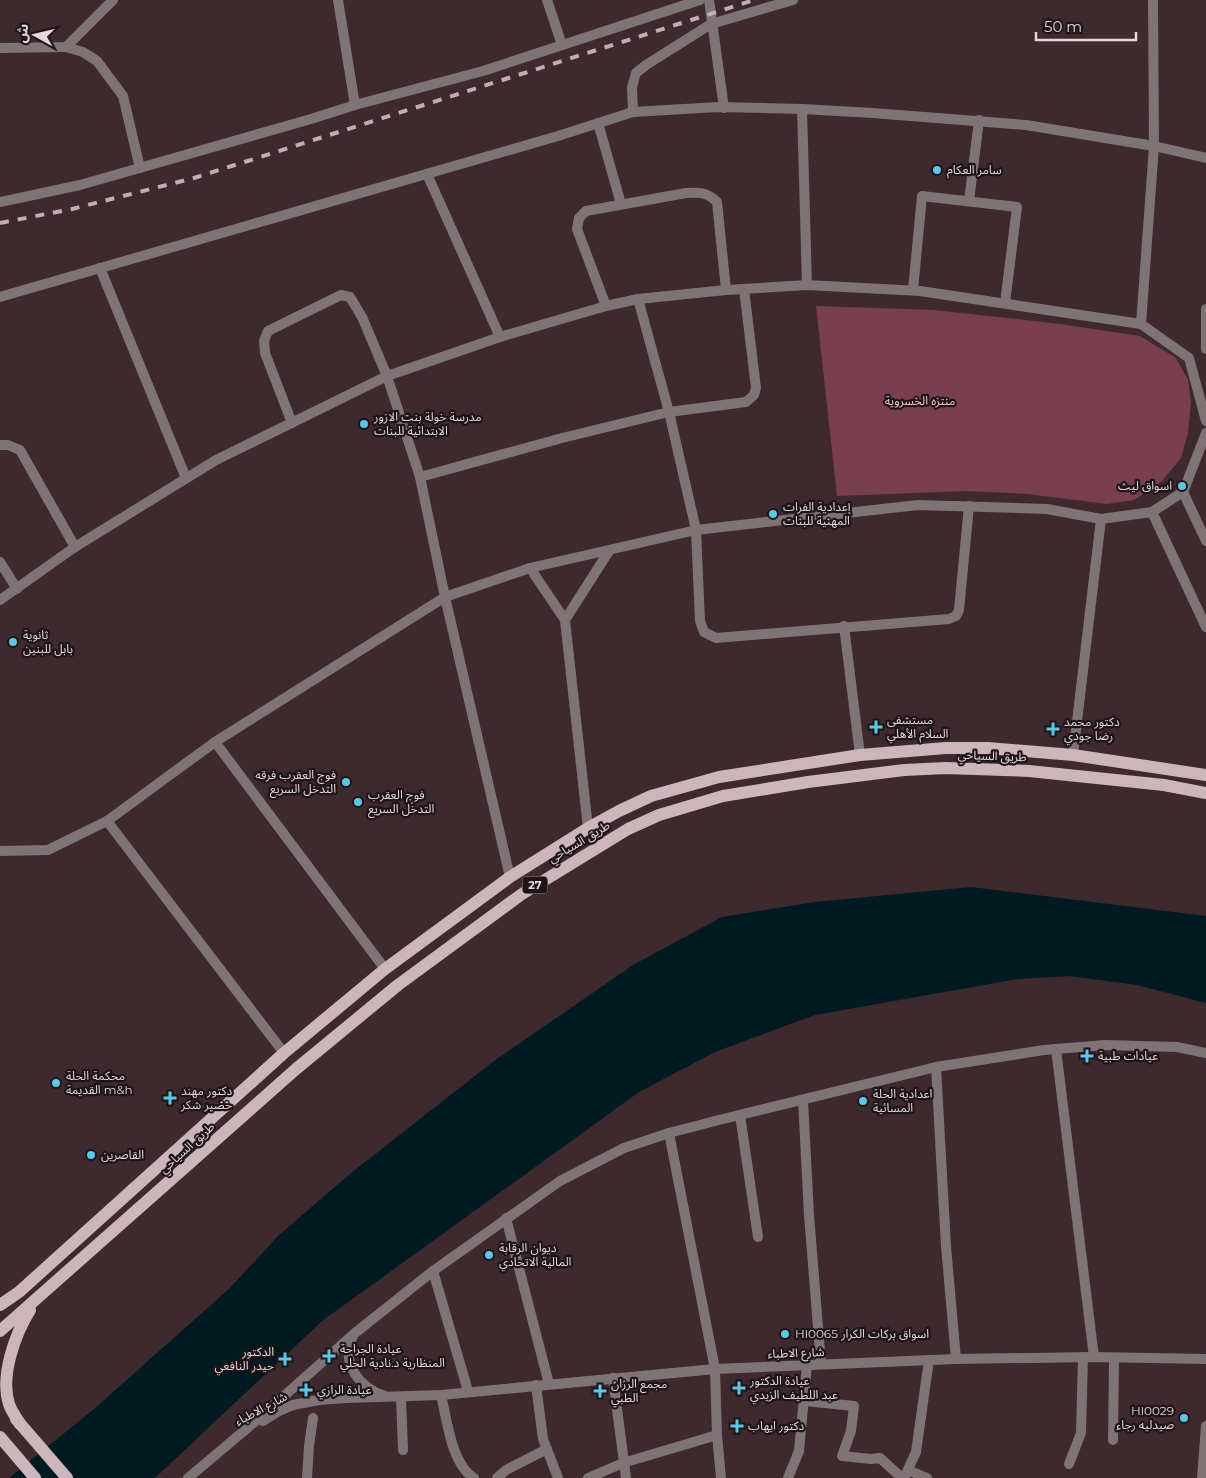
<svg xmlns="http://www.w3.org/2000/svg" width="1206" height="1478" viewBox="0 0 1206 1478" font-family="Montserrat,'Noto Sans Arabic',sans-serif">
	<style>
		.green { fill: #793f50 }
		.water { fill: #001a22 }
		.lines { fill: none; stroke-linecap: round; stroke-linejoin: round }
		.minor { stroke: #7e7375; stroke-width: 10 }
		.tertiary { stroke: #7e7375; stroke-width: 10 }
		.primary { stroke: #cdb6bb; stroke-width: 12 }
		.rail { stroke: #bfafb3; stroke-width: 4; stroke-dasharray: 9 9; stroke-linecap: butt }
		.poi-dot { fill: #5dc7e8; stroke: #1e1517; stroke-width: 2 }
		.labels { text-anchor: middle; stroke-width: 4.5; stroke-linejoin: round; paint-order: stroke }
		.shield { fill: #1e1517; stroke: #a99c9f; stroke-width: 1 }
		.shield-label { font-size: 11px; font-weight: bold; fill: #e4d6d9 }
		.poi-label { font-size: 12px; fill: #e4d6d9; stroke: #1e1517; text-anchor: start }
		.park-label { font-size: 12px; fill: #f4c8d3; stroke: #1e1517 }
		.street-label { font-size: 12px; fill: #e4d6d9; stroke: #1e1517 }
	</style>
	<rect width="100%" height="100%" fill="#3d292e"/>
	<path class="green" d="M 816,306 L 934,310 L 1060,324 L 1140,336 L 1176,358 L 1188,380 L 1191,402 L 1188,433 L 1181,458 L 1161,482 L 1134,500 L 1107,504 L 1027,494 L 967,491 L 837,496 Z"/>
	<path class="water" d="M 971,887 L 1206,916 L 1206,1003 L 1137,985 L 1069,976 L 1018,979 L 815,1015 L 715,1052 L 639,1092 L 322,1321 L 155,1478 L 9,1478 L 94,1409 L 230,1288 L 278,1236 L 351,1173 L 494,1061 L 633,965 L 722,917 L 815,902 Z"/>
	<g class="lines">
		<g class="minor">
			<path d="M 338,0 L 355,105"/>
			<path d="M 547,0 L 562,45"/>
			<path d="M 709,0 L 724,108"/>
			<path d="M 66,47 L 83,52 L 97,61 L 123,96 L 140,168"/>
			<path d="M 0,48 L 66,47 L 113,0"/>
			<path d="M 802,109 L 807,285"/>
			<path d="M 633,112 L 632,87 L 636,73 L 646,65 L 711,24 L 793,0"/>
			<path d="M 598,123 L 621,204"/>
			<path d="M 427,174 L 500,337"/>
			<path d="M 969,201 L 979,120"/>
			<path d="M 0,202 L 80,185 L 311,119 L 355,105 L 483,71 L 700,0"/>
			<path d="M 100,268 L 186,478"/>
			<path d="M 913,290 L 922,196 L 1017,207 L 1005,303"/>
			<path d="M 638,299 L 669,412 L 696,530 L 700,621 L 704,632 L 716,638 L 949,619 L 956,616 L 959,610 L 969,506"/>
			<path d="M 606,306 L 577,229 L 579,218 L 586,211 L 686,193 C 699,192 707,192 717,202 L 726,290"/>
			<path d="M 1141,324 L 1154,146 L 1153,0"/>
			<path d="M 1206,349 L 1206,309"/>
			<path d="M 292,423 L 265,353 L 264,341 L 268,331 L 341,295 L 350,297 L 362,317 L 387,376 L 420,477 L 445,597 L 510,877"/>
			<path d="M 0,445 L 8,445 L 20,450 L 75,547"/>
			<path d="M 420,477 L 562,438 L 669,412 L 746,402 L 754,395 L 756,388 L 744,289"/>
			<path d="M 1183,492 L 1206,541"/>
			<path d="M 1152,512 L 1206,627"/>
			<path d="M 0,562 L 17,589"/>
			<path d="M 530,568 L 565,620 L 588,828"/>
			<path d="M 0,600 L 75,547 L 216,460 L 387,376 L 500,337 L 606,306 L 638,299 L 726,290 L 807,285 L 920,291 L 1141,324 L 1189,358 L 1206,421"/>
			<path d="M 565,620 L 609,551"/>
			<path d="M 844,626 L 860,755"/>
			<path d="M 215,742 L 385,969"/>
			<path d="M 1073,755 L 1101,519"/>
			<path d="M 107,821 L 284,1053"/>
			<path d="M 0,851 L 48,850 L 107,821 L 215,742 L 445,597 L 530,568 L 696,530 L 918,505 L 1047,509 L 1101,519 L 1152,512 L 1183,492 L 1206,433"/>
			<path d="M 1056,1049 L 1094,1357"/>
			<path d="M 936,1067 L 946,1246 L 956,1359"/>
			<path d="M 803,1100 L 809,1215 L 821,1364"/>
			<path d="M 740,1115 L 758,1237"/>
			<path d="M 669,1133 L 715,1369 L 717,1435 L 721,1478"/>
			<path d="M 506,1218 L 549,1384"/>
			<path d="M 433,1271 L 468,1391"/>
			<path d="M 613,1378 L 626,1478"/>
			<path d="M 536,1385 L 543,1439 L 558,1478"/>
			<path d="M 441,1395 C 447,1419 451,1464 474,1478"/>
			<path d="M 401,1397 L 403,1450"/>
			<path d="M 805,1401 L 854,1406 L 851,1431 L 842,1456 L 871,1459 L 880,1458 L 902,1478"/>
			<path d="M 1113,1440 L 1114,1358"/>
			<path d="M 1069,1464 L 1081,1433 L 1083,1357"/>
			<path d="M 908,1470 L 927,1478"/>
			<path d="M 307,1478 L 309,1446 L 313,1418"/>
			<path d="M 497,1478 L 506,1470 L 547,1449"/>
			<path d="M 588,1478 L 623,1463 L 717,1435"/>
			<path d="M 788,1478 L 799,1451 L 807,1365"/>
			<path d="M 904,1478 L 916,1452 L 929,1360"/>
		</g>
		<g class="tertiary">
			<path d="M 0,297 L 558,136 L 633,112 L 718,107 L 802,109 L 873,113 L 1026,125 L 1154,146 L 1206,158"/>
			<path d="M 353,1336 C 340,1362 359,1388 385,1396"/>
			<path d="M 263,1421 L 277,1412 L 293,1405 L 319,1400 L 346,1398 L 441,1395 L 715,1369 L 956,1359 L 1094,1357 L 1206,1359"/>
			<path d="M 188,1478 L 257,1420 L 355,1333 L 433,1271 L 560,1181 L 624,1148 L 669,1133 L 719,1120 L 936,1067 L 1044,1050 L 1105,1045 L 1177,1047 L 1206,1053"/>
			<path d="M 1202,1478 L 1206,1426"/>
		</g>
		<g class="primary">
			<path d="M 0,1305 L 19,1292 L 284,1053 L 385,969 L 510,877 L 588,828 L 619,811 L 651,796 L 719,777 L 860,755 L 946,748 L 988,748 L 1073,755 L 1206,775"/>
			<path d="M 0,1331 L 296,1069 L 398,985 L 522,894 L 628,829 L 659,815 L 723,796 L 808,782 L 904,770 L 946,768 L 1029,771 L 1164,785 L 1206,793"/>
			<path d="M 16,1419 L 67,1478"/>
			<path d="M 20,1424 C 17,1418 11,1411 9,1404 C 0,1376 15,1334 30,1310"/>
			<path d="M 0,1437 L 35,1478"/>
		</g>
		<path class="rail" d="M 0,223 L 72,209 L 194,178 L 754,0"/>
	</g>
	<g class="poi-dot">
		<circle cx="937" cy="170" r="5"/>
		<circle cx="364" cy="424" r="5"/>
		<circle cx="1182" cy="486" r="5"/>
		<circle cx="773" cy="514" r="5"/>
		<circle cx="13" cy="642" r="5"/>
		<path d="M873.5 719.5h5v5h5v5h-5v5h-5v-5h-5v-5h5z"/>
		<path d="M1050.5 721.5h5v5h5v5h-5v5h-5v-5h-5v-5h5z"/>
		<circle cx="346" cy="782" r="5"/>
		<circle cx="358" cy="802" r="5"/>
		<path d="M1084.5 1048.5h5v5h5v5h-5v5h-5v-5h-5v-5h5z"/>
		<circle cx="56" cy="1083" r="5"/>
		<path d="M167.5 1090.5h5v5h5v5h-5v5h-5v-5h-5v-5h5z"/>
		<circle cx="863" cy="1101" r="5"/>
		<circle cx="91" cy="1155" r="5"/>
		<circle cx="489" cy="1255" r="5"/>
		<circle cx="785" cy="1334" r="5"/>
		<path d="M326.5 1348.5h5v5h5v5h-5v5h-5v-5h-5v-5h5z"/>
		<path d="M282.5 1351.5h5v5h5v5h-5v5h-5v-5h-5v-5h5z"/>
		<path d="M736.5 1380.5h5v5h5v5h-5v5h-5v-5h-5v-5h5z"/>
		<path d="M303.5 1382.5h5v5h5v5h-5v5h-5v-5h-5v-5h5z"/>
		<path d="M597.5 1383.5h5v5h5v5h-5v5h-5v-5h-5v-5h5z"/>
		<circle cx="1184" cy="1418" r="5"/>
		<path d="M734.5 1418.5h5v5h5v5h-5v5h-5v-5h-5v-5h5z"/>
	</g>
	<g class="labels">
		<rect class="shield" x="522.5" y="876.5" width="25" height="17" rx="4"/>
		<g class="shield-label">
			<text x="535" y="889">27</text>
		</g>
		<g class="poi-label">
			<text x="947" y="174">سامر العكام</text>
			<text x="374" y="421">مدرسة خولة بنت الازور<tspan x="374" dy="14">الابتدائية للبنات</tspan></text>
			<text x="1172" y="490" text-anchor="end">اسواق ليث</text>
			<text x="783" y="511">إعدادية الفرات<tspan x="783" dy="14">المهنية للبنات</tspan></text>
			<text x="23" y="639">ثانوية<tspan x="23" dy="14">بابل للبنين</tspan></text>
			<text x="887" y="724">مستشفى<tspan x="887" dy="14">السلام الأهلي</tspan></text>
			<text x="1064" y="726">دكتور محمد<tspan x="1064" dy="14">رضا جودي</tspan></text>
			<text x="336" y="779" text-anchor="end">فوج العقرب فرقه<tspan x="336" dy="14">التدخل السريع</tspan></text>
			<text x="368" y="799">فوج العقرب<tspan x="368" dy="14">التدخل السريع</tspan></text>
			<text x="1098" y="1060">عيادات طبية</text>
			<text x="66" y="1080">محكمة الحلة<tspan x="66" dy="14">القديمة m&amp;h</tspan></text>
			<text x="181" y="1095">دكتور مهند<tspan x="181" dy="14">خضير شكر</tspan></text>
			<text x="873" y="1098">اعدادية الحلة<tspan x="873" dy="14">المسائية</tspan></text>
			<text x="101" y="1159">القاصرين</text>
			<text x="499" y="1252">ديوان الرقابة<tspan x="499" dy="14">المالية الاتحادي</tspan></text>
			<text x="795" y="1338">Hl0065 اسواق بركات الكرار</text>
			<text x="340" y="1353">عيادة الجراحة<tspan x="340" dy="14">المنظارية د.نادية الحلي</tspan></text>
			<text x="274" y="1356" text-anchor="end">الدكتور<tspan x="274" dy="14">حيدر النافعي</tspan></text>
			<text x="750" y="1385">عيادة الدكتور<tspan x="750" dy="14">عبد اللطيف الزيدي</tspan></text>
			<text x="611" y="1388">مجمع الرزان<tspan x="611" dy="14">الطبي</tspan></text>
			<text x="317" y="1394">عيادة الرازي</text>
			<text x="1174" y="1415" text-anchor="end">Hl0029<tspan x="1174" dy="14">صيدليه رجاء</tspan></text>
			<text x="748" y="1430">دكتور ايهاب</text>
		</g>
		<g class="park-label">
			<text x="920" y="405">منتزه الخسروية</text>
		</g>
		<g class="street-label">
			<text transform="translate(992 756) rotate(2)" y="4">طريق السياحي</text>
			<text transform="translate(579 842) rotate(-31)" y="4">طريق السياحي</text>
			<text transform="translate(187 1148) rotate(-42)" y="4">طريق السياحي</text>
			<text transform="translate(796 1353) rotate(-2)" y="4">شارع الاطباء</text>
			<text transform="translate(261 1409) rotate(-28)" y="4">شارع الاطباء</text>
		</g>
	</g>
	<g transform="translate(35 35) rotate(278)" stroke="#1e1517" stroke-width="4" paint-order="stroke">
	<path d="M0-4L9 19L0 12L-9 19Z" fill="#e4d6d9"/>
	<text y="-8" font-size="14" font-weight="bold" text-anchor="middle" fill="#e4d6d9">ش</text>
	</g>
	<path d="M1036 32v8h100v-8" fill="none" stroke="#e4d6d9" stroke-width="2.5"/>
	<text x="1044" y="32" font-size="15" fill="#e4d6d9" stroke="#1e1517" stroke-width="4" paint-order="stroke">50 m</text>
</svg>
